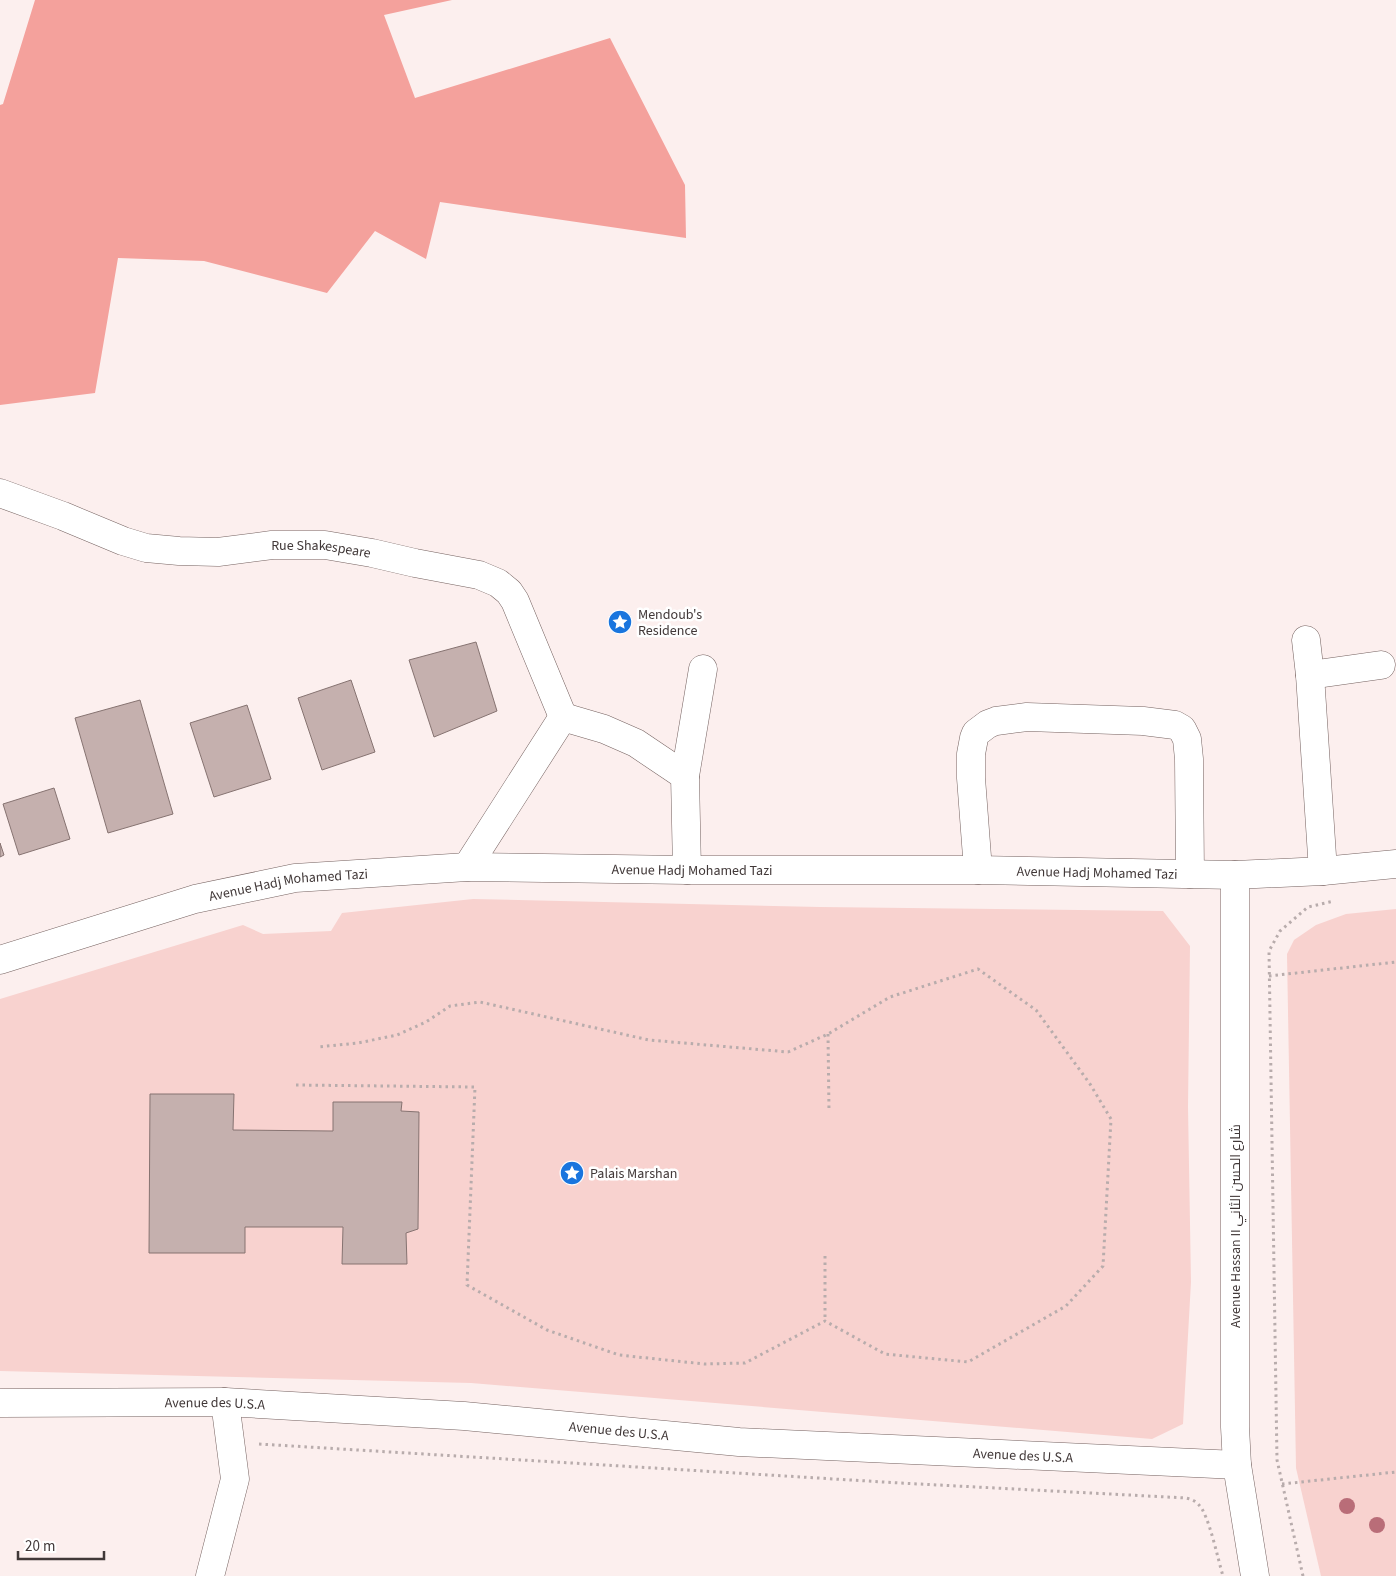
<svg xmlns="http://www.w3.org/2000/svg" width="1396" height="1576" viewBox="0 0 1396 1576" font-family="'Source Sans 3',Cairo,sans-serif">
	<style>
		.green { fill: #f8d2cf }
		.forest { fill: #f4a19c }
		.building { fill: #c5b0ae; stroke: #867371 }
		.lines { fill: none; stroke-linecap: round; stroke-linejoin: round }
		.minor-casing { stroke: #756260; stroke-width: 29 }
		.path { stroke: #b8acac; stroke-width: 3; stroke-dasharray: 2.5 4; stroke-linecap: butt }
		.minor { stroke: #fff; stroke-width: 28 }
		.tree { fill: #b96d78 }
		.labels { text-anchor: middle; stroke-width: 5; stroke-linejoin: round; paint-order: stroke }
		.street-label { font-size: 14px; fill: #413838; stroke: #fff }
		.poi-label { font-size: 14px; fill: #413838; stroke: #fff; text-anchor: start }
	</style>
	<rect width="100%" height="100%" fill="#fcefee"/>
	<g class="green">
		<path d="M 473,899 L 820,907 L 1163,911 L 1190,946 L 1188,1107 L 1191,1282 L 1183,1424 L 1152,1439 L 471,1383 L 0,1371 L 0,999 L 243,925 L 263,934 L 331,931 L 342,913 Z"/>
		<path d="M 1396,909 L 1396,1576 L 1321,1576 L 1296,1468 L 1287,954 L 1294,940 L 1316,925 L 1346,914 Z"/>
	</g>
	<path class="forest" d="M 35,0 L 452,0 L 384,15 L 415,98 L 610,38 L 685,185 L 686,238 L 440,202 L 426,259 L 375,231 L 327,293 L 204,261 L 118,258 L 95,393 L 0,405 L 0,105 L 3,104 Z"/>
	<g class="building">
		<path d="M 476,642 L 497,711 L 434,737 L 409,660 Z"/>
		<path d="M 351,680 L 375,752 L 322,770 L 298,698 Z"/>
		<path d="M 140,700 L 173,814 L 108,833 L 75,718 Z"/>
		<path d="M 247,705 L 271,779 L 214,797 L 190,723 Z"/>
		<path d="M 54,788 L 70,839 L 19,855 L 3,804 Z"/>
		<path d="M 0,843 L 4,855 L 0,857 Z"/>
		<path d="M 150,1094 L 234,1094 L 233,1130 L 333,1131 L 333,1102 L 402,1102 L 401,1111 L 419,1112 L 418,1229 L 406,1233 L 407,1264 L 342,1264 L 343,1227 L 245,1227 L 245,1253 L 149,1253 Z"/>
	</g>
	<g class="lines">
		<g class="minor-casing">
			<g id="minor">
				<path id="s1" d="M 0,493 L 63,516 L 123,541 L 146,548 L 179,551 L 218,552 L 272,545 L 325,545 L 372,553 L 415,563 L 479,575 L 498,583 L 509,592 L 515,601 L 563,717"/>
				<path d="M 1306,640 L 1310,675 L 1323,871"/>
				<path d="M 1310,675 L 1381,665"/>
				<path d="M 563,717 L 604,729 L 636,743 L 685,776 L 687,870"/>
				<path d="M 685,776 L 703,669"/>
				<path d="M 467,867 L 563,717"/>
				<path d="M 978,870 L 971,778 L 971,754 L 974,738 L 976,733 L 988,724 L 996,721 L 1027,717 L 1143,721 L 1175,725 L 1182,729 L 1187,739 L 1189,759 L 1190,874"/>
				<path d="M 1235,875 L 1235,1427 L 1237,1465 L 1255,1576"/>
				<path id="s2" d="M 0,960 L 195,899 L 295,878 L 467,867 L 687,870 L 978,870 L 1235,875 L 1323,871 L 1396,864"/>
				<path id="s3" d="M 0,1403 L 225,1402 L 464,1416 L 739,1442 L 1237,1465"/>
				<path d="M 210,1576 L 235,1479 L 225,1402"/>
			</g>
		</g>
		<g class="path">
			<path d="M 1269,976 L 1396,962"/>
			<path d="M 828,1034 L 829,1112"/>
			<path d="M 296,1085 L 475,1087 L 467,1285 L 547,1330 L 619,1355 L 704,1364 L 745,1363 L 825,1321 L 885,1354 L 968,1362 L 1066,1306 L 1103,1266 L 1111,1119 L 1090,1084 L 1036,1010 L 978,969 L 890,997 L 828,1034 L 788,1052 L 649,1040 L 480,1002 L 450,1006 L 426,1022 L 397,1035 L 358,1043 L 318,1047"/>
			<path d="M 825,1256 L 825,1321"/>
			<path d="M 259,1444 L 900,1483 L 1186,1498 C 1191,1499 1196,1501 1199,1505 C 1209,1515 1218,1560 1223,1576"/>
			<path d="M 1282,1484 L 1396,1472"/>
			<path d="M 1303,1576 L 1277,1460 L 1269,951 L 1280,931 L 1308,907 L 1334,901"/>
		</g>
		<use href="#minor" class="minor"/>
	</g>
	<g class="tree">
		<circle cx="1347" cy="1506" r="8"/>
		<circle cx="1377" cy="1525" r="8"/>
	</g>
	<defs>
		<g id="sight-disc" transform="scale(1.25)"><circle r="9.5" fill="#1975de" stroke="#fff"/><path d="M0-6L1.8-2.2L6-1.7L2.9 1.2L3.7 5.4L0 3.3L-3.7 5.4L-2.9 1.2L-6-1.7L-1.8-2.2Z" fill="#fff"/></g>
	</defs>
	<g fill-rule="evenodd">
		<use href="#sight-disc" x="620" y="622"/>
		<use href="#sight-disc" x="572" y="1173"/>
	</g>
	<g class="labels">
		<g class="street-label">
			<text dy="5" stroke="none"><textPath href="#s1" startOffset="332">Rue Shakespeare</textPath></text>
			<text dy="5" stroke="none"><textPath href="#s2" startOffset="704">Avenue Hadj Mohamed Tazi</textPath></text>
			<text dy="5" stroke="none"><textPath href="#s2" startOffset="1109">Avenue Hadj Mohamed Tazi</textPath></text>
			<text dy="5" stroke="none"><textPath href="#s2" startOffset="299">Avenue Hadj Mohamed Tazi</textPath></text>
			<text transform="translate(1235 1226) rotate(-90)" y="5">Avenue Hassan II شارع الحسن الثاني</text>
			<text dy="5" stroke="none"><textPath href="#s3" startOffset="215">Avenue des U.S.A</textPath></text>
			<text dy="5" stroke="none"><textPath href="#s3" startOffset="620">Avenue des U.S.A</textPath></text>
			<text dy="5" stroke="none"><textPath href="#s3" startOffset="1025">Avenue des U.S.A</textPath></text>
		</g>
		<g class="poi-label">
			<text x="638" y="619">Mendoub's<tspan x="638" dy="16">Residence</tspan></text>
			<text x="590" y="1178">Palais Marshan</text>
		</g>
	</g>
	<path d="M18 1551v8h86v-8" fill="none" stroke="#413838" stroke-width="2.5"/>
	<text x="25" y="1551" font-size="15" fill="#413838" stroke="#ffffff" stroke-width="4" paint-order="stroke">20 m</text>
</svg>
